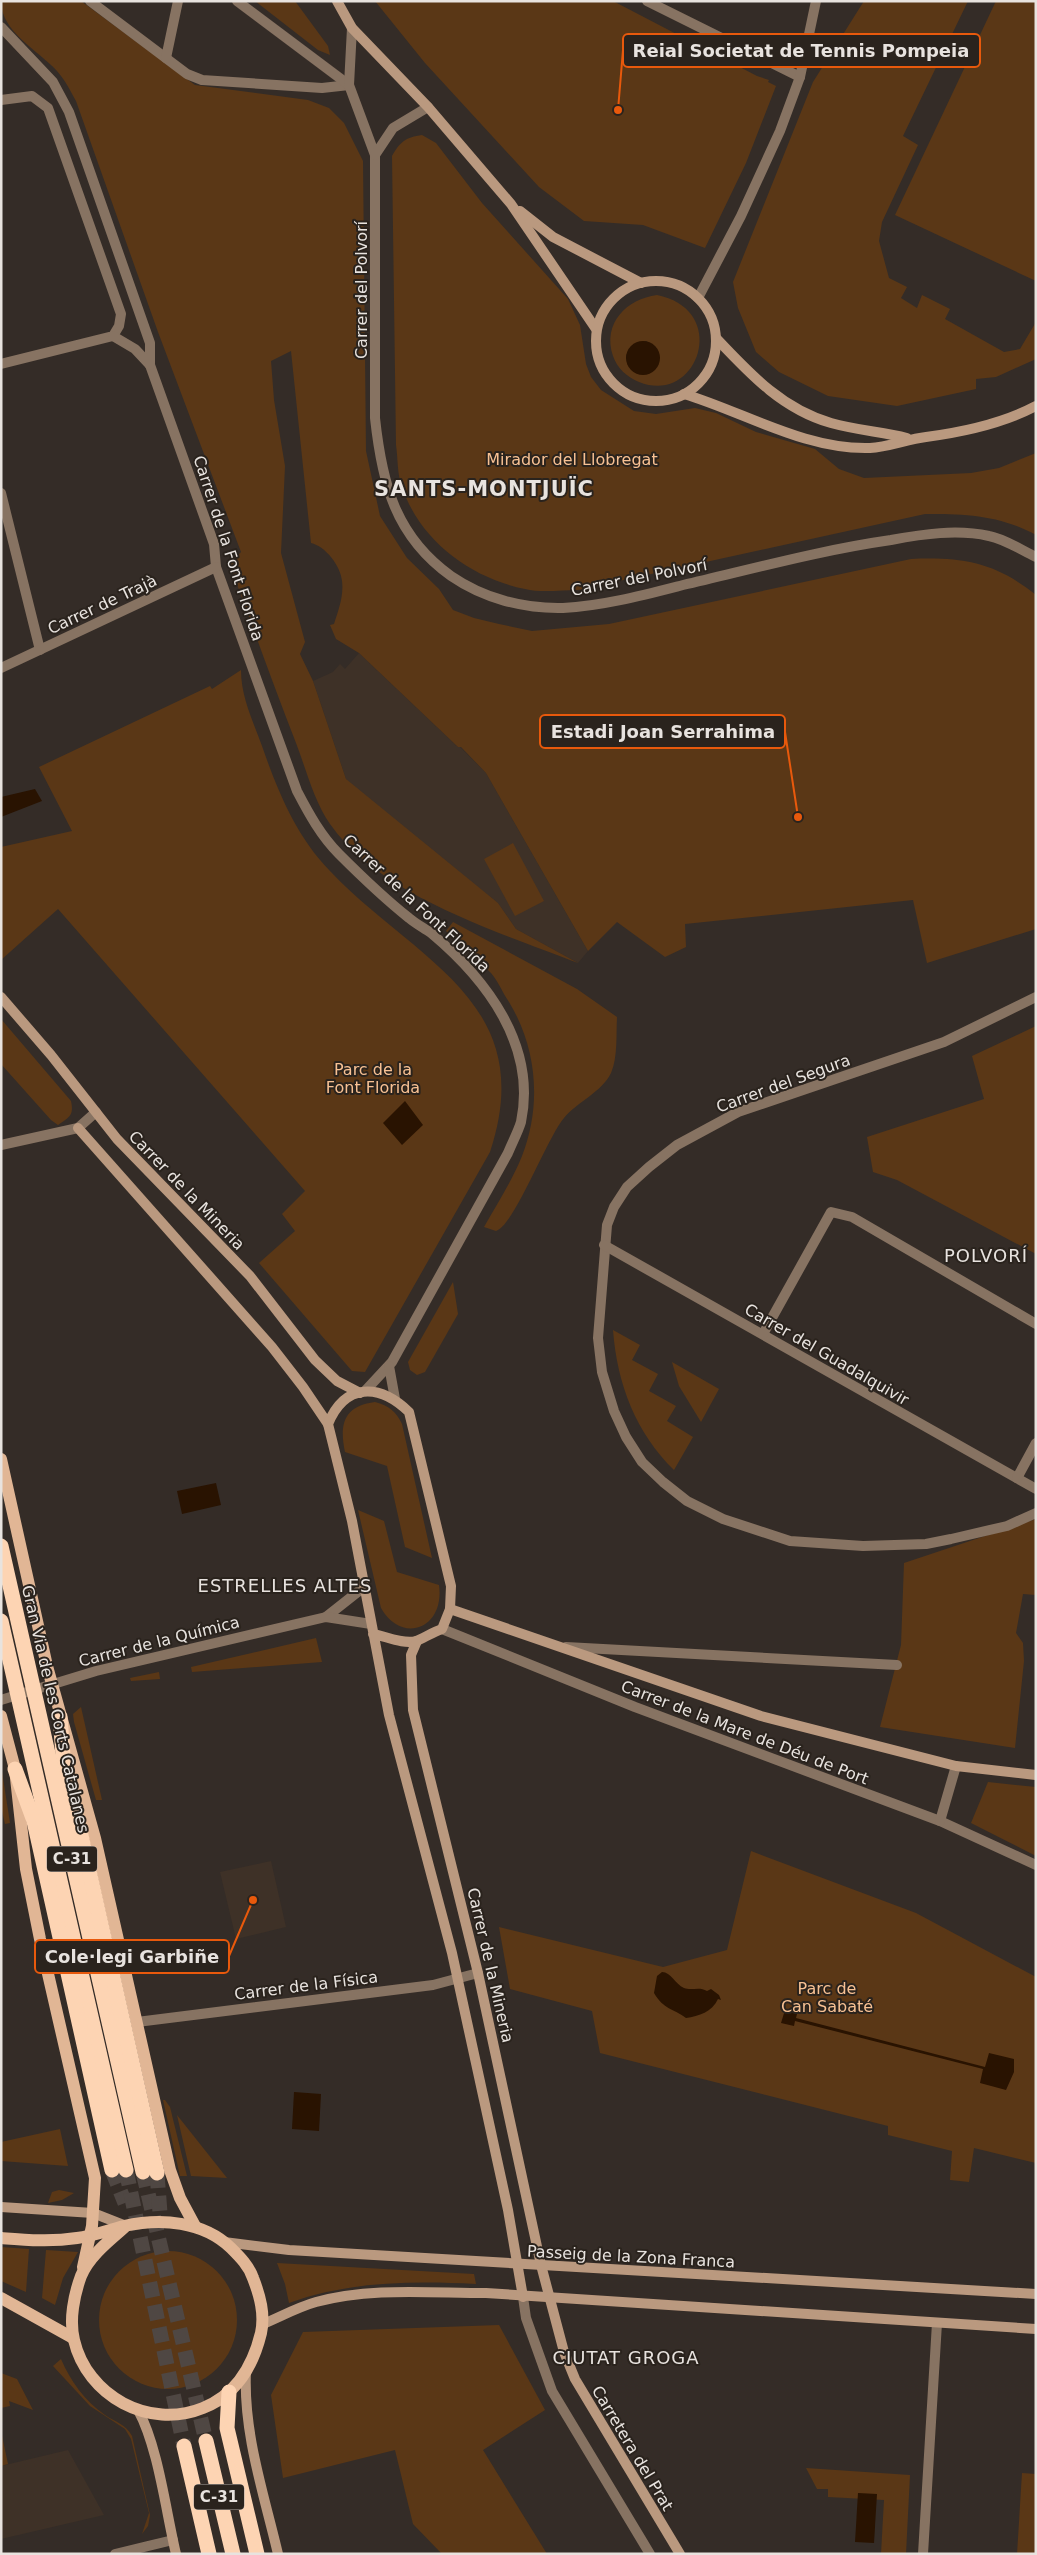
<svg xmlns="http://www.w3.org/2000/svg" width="1037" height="2555" viewBox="0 0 1037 2555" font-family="'DejaVu Sans',sans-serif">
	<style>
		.built { fill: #3e3127 }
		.green { fill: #5a3716; fill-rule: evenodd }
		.water { fill: #291301 }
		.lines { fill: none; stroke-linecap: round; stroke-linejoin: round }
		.highway-tunnel { stroke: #4f4743; stroke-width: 15; stroke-dasharray: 15 8; stroke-linecap: butt }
		.street { stroke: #877362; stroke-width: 10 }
		.secondary { stroke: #ba997f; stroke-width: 10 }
		.primary { stroke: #e1b695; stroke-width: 12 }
		.highway { stroke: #fdd4b3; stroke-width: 15 }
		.labels { text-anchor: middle; stroke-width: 4; stroke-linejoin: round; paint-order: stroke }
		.shield { fill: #2a231d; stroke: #afa9a5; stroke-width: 1 }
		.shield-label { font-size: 15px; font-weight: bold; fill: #e8e3df }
		.street-label { font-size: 16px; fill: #e8e3df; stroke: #2a231d }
		.park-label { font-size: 16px; fill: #f8c193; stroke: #2a231d }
		.neighbourhood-label { font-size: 18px; letter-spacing: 1px; fill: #e8e3df; stroke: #2a231d }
		.district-label { font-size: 21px; font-weight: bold; letter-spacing: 1px; fill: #e8e3df; stroke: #2a231d }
		.leader { fill: none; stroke: #e8590c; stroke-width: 2 }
		.callout-dot { fill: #e8590c; stroke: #2a231d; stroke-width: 2 }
		.callout { fill: #2a231d; stroke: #e8590c; stroke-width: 2 }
		.callout-label { font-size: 18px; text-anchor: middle; font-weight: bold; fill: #e8e3df }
	</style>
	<rect width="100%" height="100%" fill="#342c27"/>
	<g class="built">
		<path d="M 359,653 L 458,747 L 460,747 L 486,773 L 588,951 L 578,963 L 516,929 L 498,903 L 356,793 L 346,779 L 313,681 L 333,672 L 340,664 L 345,669 Z"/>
		<path d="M 271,1861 L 286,1927 L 236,1939 L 220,1872 Z"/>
		<path d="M 68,2450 L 104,2515 L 1,2539 L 1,2466 Z"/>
	</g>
	<g class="green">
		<path d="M 1,1 L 81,1 L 195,85 L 308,100 L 329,108 L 344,123 L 363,161 L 366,451 L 380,516 L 407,558 L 439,589 L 453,610 L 474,618 L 499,624 L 532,631 L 609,624 L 911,559 C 962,557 995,562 1036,595 L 1036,929 L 927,963 L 913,900 L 685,924 L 686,947 L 665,957 L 617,922 L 588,951 L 486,773 L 461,747 L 458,747 L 359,653 L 336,639 L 330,625 L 334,624 C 338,611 344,596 342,581 C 341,566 325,546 311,543 L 291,351 L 271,361 L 274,400 L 285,466 L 281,553 L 305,642 L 300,654 L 313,681 L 346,779 L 498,903 L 516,929 L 578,963 C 499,932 380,896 330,824 C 314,801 306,769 296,743 C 273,684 252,625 230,565 L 241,552 L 158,332 L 76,101 C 70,90 65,80 57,71 C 38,50 1,32 1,1 Z"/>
		<path d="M 255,1 L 295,1 L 328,46 L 330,55 L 318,50 Z"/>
		<path d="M 375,1 L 613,1 L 757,76 L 769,80 L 768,82 L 776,86 L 746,163 L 705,248 L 643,225 L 584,221 L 539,187 L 425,63 Z"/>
		<path d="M 864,1 L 968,1 L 903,136 L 918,145 L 882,222 L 879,241 L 889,278 L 907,287 L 901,298 L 917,308 L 922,295 L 950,309 L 945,319 L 1004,352 L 1020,349 L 1036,322 L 1036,359 L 996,377 L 976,379 L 976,389 L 897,406 L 828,396 L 779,372 L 756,352 L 738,308 L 733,282 L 813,82 Z"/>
		<path d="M 996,1 L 1036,1 L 1036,281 L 895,215 Z"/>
		<path d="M 422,135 L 436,143 L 482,203 L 568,299 L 580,325 L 586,364 L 591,377 L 601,390 L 634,411 L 656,414 L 695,408 L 716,413 L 756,432 L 815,449 L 839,469 L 864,478 L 971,473 L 999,468 L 1036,453 L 1036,535 C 999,515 966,514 925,514 L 578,590 C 561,590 541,593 525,589 C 471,578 420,541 402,487 C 397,474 398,458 396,445 L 392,156 C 400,142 406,137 422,135 Z"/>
		<path d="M 657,295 C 731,310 698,406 639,382 C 627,377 617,368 613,356 C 602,323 627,299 657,295 ZM 646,341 L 656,347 L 627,362 L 626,356 L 631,346 Z"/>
		<path d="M 241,670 C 241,697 253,721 262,746 C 278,792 296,836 330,871 C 415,961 540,1001 490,1152 L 365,1372 L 352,1371 L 259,1263 L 295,1231 L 282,1214 L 305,1191 L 58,909 L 1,960 L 1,847 L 72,831 L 39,767 L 210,686 L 212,689 Z"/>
		<path d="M 513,843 L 544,901 L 515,916 L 484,859 Z"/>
		<path d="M 453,922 L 577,989 L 617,1017 C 616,1034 618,1057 611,1073 C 602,1092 577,1102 564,1118 C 548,1136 514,1226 496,1231 L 484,1227 C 497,1204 512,1181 522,1156 C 542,1105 537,1048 509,1002 C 502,992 497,978 488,970 C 475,956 460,944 446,931 Z"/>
		<path d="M 1,1019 L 71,1101 C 74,1115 70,1117 58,1125 L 51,1120 L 1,1064 Z"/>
		<path d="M 1036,1026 L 1036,1254 L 897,1180 L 873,1172 L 867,1137 L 984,1099 L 972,1056 Z"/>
		<path d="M 453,1282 L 458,1314 L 425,1372 L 417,1375 L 410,1370 L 408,1362 Z"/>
		<path d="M 613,1330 L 640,1345 L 632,1360 L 658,1374 L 649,1391 L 676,1406 L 667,1421 L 693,1437 L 674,1470 C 636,1433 617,1384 613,1330 Z"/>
		<path d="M 672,1362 L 719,1389 L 701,1422 L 679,1386 Z"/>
		<path d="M 375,1402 C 389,1406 396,1411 402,1424 L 432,1558 L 405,1547 L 387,1466 L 345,1452 C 339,1424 344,1406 375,1402 Z"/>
		<path d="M 358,1510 L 384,1521 L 397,1572 L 439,1585 C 445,1629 402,1645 381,1608 Z"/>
		<path d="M 1036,1519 L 1036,1595 L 1023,1594 L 1016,1633 L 1023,1643 L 1024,1661 L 1015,1748 L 880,1727 L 901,1645 L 904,1563 Z"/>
		<path d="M 316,1638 L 322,1662 L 192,1672 L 191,1667 Z"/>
		<path d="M 159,1672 L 160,1679 L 131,1681 L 130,1678 Z"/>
		<path d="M 81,1707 L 102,1800 L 96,1800 L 74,1722 L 73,1714 Z"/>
		<path d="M 1,1765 L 10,1823 L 5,1824 L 1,1807 Z"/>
		<path d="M 988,1782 L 1036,1787 L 1036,1856 L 971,1823 Z"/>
		<path d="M 751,1851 L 916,1913 L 1036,1977 L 1036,2163 L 974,2148 L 969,2182 L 950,2180 L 952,2151 L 888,2135 L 888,2126 L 600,2053 L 592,2011 L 510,1989 L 499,1927 L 663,1967 L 727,1950 Z"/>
		<path d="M 163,2100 L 165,2100 L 170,2107 L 187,2176 L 180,2176 Z"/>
		<path d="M 177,2115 L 227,2178 L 191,2176 Z"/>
		<path d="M 60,2129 L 68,2166 L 1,2161 L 1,2142 Z"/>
		<path d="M 59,2190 L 74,2193 L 62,2200 L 48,2203 L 52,2192 Z"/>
		<path d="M 1,2247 L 29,2249 L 26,2292 L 1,2281 Z"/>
		<path d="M 46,2250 L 78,2252 L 63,2278 L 55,2305 L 42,2298 Z"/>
		<circle cx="168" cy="2320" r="69"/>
		<path d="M 277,2263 L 474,2274 L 476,2284 C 414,2281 349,2281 289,2303 L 285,2284 Z"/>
		<path d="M 499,2325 L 545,2410 L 483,2450 L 547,2554 L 442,2554 L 413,2524 L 395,2450 L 283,2478 L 271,2395 L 303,2332 Z"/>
		<path d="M 61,2359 C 71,2382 84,2400 105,2415 C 115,2422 126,2424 132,2436 L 150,2515 L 148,2526 L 142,2534 L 149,2513 L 131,2439 L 125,2429 L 90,2406 L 53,2366 Z"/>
		<path d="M 1,2373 L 17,2379 L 33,2410 L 9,2401 L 10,2406 L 1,2408 Z"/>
		<path d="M 1,2431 L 8,2464 L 1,2466 Z"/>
		<path d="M 806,2468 L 910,2475 L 906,2554 L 881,2554 L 884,2500 L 828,2497 L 828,2489 L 817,2489 Z"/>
		<path d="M 1022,2473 L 1036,2474 L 1036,2554 L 1017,2554 Z"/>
	</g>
	<g class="water">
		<circle cx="643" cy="358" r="17"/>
		<path d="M 35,789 L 42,801 L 1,817 L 1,797 Z"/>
		<path d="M 405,1101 L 423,1125 L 402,1145 L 383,1123 Z"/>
		<path d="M 216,1483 L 221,1505 L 182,1514 L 177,1491 Z"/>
		<path d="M 662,1972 C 671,1972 675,1984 684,1988 C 692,1991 699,1986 707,1991 L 711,1989 L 719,1995 L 721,2000 L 718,1999 C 712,2012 699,2016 686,2018 C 673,2008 664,2010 654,1993 L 657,1976 Z"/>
		<path d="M 785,2010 L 797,2014 L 796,2018 L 985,2067 L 989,2053 L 1014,2059 L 1014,2072 L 1006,2090 L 980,2083 L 983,2069 L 795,2021 L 794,2026 L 781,2023 Z"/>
		<path d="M 294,2092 L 321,2094 L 319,2131 L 292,2129 Z"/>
		<path d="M 858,2493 L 877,2494 L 874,2543 L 855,2542 Z"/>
	</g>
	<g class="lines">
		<g class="highway-tunnel">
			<path d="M 112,2170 L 125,2203"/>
			<path d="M 126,2170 L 184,2446"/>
			<path d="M 143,2172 L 206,2441"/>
			<path d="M 157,2173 L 160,2213"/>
		</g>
		<g class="street">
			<path d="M 90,1 L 187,74 L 202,80 L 322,88 L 349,85"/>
			<path d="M 237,1 L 349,85"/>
			<path d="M 647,1 L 800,77"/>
			<path d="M 1,27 L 53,82 L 69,112 L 150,343 L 150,365 L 214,544 L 216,567 L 297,791 C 309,814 321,836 339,854 C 361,876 385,899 409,918 C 416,924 424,928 431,933 C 486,979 537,1045 521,1122 C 518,1132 512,1143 508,1153 L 392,1362 L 366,1390"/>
			<path d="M 352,28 L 349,85 L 375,155 L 375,418 C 382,483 395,536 451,576 C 483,598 523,609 563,608 C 603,606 644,595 683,585 C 752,569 821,550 891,540 C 923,534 957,529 989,536 C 1005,539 1021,550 1036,557"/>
			<path d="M 166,58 L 178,1"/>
			<path d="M 1,100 L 32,96 L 48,108 L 121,314 L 119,326 L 113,336 L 1,364"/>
			<path d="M 375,155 L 393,128 L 428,107"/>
			<path d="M 698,298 L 741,216 L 780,131 L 800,77 L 816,1"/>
			<path d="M 113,336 L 135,349 L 150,365"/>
			<path d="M 1,493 L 40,650"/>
			<path d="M 1,668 L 216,567"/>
			<path d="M 1036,997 L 944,1042 L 738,1112 L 677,1145 L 649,1167 L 627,1187 L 614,1207 L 607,1225 L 598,1338 L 602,1372 L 614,1411 L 626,1437 L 642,1462 L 663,1482 L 687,1501 L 723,1519 L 790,1541 L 863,1546 L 926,1544 L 951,1539 L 1007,1526 L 1036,1513"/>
			<path d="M 1,1145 L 78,1128 L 96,1112"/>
			<path d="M 604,1245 L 1036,1489"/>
			<path d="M 763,1334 L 831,1212 L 852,1217 L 1036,1324"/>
			<path d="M 389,1366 L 395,1399"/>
			<path d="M 1017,1478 L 1036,1443"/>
			<path d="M 326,1617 L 364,1587"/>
			<path d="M 442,1629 L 635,1707 L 940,1821 L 1036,1865"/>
			<path d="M 566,1647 L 897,1665"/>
			<path d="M 1,1700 L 96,1671 L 326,1617 L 371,1624"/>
			<path d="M 940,1821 L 956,1766"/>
			<path d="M 137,2022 L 433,1985 L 478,1973"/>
			<path d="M 523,2297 L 526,2318 L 552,2391 L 650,2554"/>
			<path d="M 115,2554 L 173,2540"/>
			<path d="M 923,2554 L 937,2323"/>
		</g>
		<g class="secondary">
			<path d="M 337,1 L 352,28 L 428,107 L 511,204 L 596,329"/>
			<path d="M 520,211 L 553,237 L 641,283"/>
			<circle cx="656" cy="341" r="60"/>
			<path d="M 716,338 C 750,374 782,409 831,423 C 856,430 882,432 907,438"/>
			<path d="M 684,394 C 744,412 805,450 870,448 C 888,447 908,439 926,437 C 964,432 1002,424 1036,406"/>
			<path d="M 1,997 L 51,1055 L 117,1139 L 250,1276 L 315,1360 L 337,1381 L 360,1393"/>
			<path d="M 78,1128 L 272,1347 L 303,1387 L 328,1424"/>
			<path d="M 450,1609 L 761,1716 L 956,1766 L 1036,1775"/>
			<path d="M 373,1634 C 385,1636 404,1645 416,1641 C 422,1639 433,1632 442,1629 L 450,1609 L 451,1586 L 409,1412 C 379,1383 345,1383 328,1424 L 352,1521 L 389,1715 L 452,1953 L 508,2210 L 523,2297"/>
			<path d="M 417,1641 L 411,1655 L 413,1710 L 478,1973 L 541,2265 L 564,2352 L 575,2379 L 680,2554"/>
			<path d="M 1,2207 L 93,2213 L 126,2226"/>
			<path d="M 224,2242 L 289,2250 L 1036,2294"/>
			<path d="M 263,2324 C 280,2317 298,2307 316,2302 C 370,2287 430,2293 486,2293 L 1036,2329"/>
			<path d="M 246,2371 C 243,2433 264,2494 278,2554"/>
			<path d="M 138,2410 C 158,2446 166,2512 176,2554"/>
		</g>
		<g class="primary">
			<path d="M 1,1459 L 47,1666 L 95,1838 L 170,2170 L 180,2198 L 195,2226"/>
			<path d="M 1,1716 L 15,1769 L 26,1869 L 40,1939 L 95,2178 L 92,2226 L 83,2267"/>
			<path d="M 1,2238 C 27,2240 51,2242 77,2238 C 93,2236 108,2230 124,2226 C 161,2218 203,2221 231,2248 C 240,2257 249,2266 253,2278 C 260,2296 265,2314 261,2333 C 253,2366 236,2395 203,2408 C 149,2430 87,2396 74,2340 C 69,2320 74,2295 81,2276 C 89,2256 110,2240 126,2226"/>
			<path d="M 1,2298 L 73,2338"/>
		</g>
		<g class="highway">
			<path d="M 1,1546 L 143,2172"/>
			<path d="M 1,1621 L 126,2170"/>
			<path d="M 60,1717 L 63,1755 L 157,2173"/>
			<path d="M 15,1769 L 34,1821 L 112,2170"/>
			<path d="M 229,2392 L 227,2428 L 257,2554"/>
			<path d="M 206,2441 L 233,2554"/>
			<path d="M 184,2446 L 209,2554"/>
		</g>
	</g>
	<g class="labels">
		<g class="shield">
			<rect x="47" y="1846.5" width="50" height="25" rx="4"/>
			<rect x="194" y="2484.5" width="50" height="25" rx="4"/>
		</g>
		<g class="shield-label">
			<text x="72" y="1864">C-31</text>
			<text x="219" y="2502">C-31</text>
		</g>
		<g class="street-label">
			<text transform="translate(361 290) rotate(-90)" y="6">Carrer del Polvorí</text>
			<text transform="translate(229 548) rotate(72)" y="6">Carrer de la Font Florida</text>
			<text transform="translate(639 577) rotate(-11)" y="6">Carrer del Polvorí</text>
			<text transform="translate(102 604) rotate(-25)" y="6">Carrer de Trajà</text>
			<text transform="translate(417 903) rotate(43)" y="6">Carrer de la Font Florida</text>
			<text transform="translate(783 1083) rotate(-20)" y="6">Carrer del Segura</text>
			<text transform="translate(187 1190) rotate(46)" y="6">Carrer de la Mineria</text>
			<text transform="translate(827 1354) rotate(30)" y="6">Carrer del Guadalquivir</text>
			<text transform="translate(159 1641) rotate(-14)" y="6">Carrer de la Química</text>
			<text transform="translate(56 1709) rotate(77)" y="6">Gran Via de les Corts Catalanes</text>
			<text transform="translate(745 1732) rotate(21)" y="6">Carrer de la Mare de Déu de Port</text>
			<text transform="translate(491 1965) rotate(77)" y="6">Carrer de la Mineria</text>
			<text transform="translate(306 1985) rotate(-7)" y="6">Carrer de la Física</text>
			<text transform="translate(631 2256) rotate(3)" y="6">Passeig de la Zona Franca</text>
			<text transform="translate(633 2448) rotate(59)" y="6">Carretera del Prat</text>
		</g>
		<g class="park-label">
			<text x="572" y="465">Mirador del Llobregat</text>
			<text x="373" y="1075">Parc de la<tspan x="373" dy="18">Font Florida</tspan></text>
			<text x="827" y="1994">Parc de<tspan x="827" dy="18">Can Sabaté</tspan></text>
		</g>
		<g class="neighbourhood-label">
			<text x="986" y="1262">POLVORÍ</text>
			<text x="285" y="1592">ESTRELLES ALTES</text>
			<text x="626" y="2364">CIUTAT GROGA</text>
		</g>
		<g class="district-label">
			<text x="484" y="496">SANTS-MONTJUÏC</text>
		</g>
	</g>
	<path class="leader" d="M618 110L623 50M798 817L785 732M253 1900L229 1956"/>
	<g class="callout-dot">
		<circle cx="618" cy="110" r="5"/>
		<circle cx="798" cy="817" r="5"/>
		<circle cx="253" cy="1900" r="5"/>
	</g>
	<g class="callout">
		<rect x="623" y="34" width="357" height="33" rx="5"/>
		<rect x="540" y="715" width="245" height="33" rx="5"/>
		<rect x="35" y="1940" width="194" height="33" rx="5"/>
	</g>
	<g class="callout-label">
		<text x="801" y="57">Reial Societat de Tennis Pompeia</text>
		<text x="663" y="738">Estadi Joan Serrahima</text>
		<text x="132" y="1963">Cole·legi Garbiñe</text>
	</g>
	<rect width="1037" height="2555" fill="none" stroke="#e8e3df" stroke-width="5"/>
</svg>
